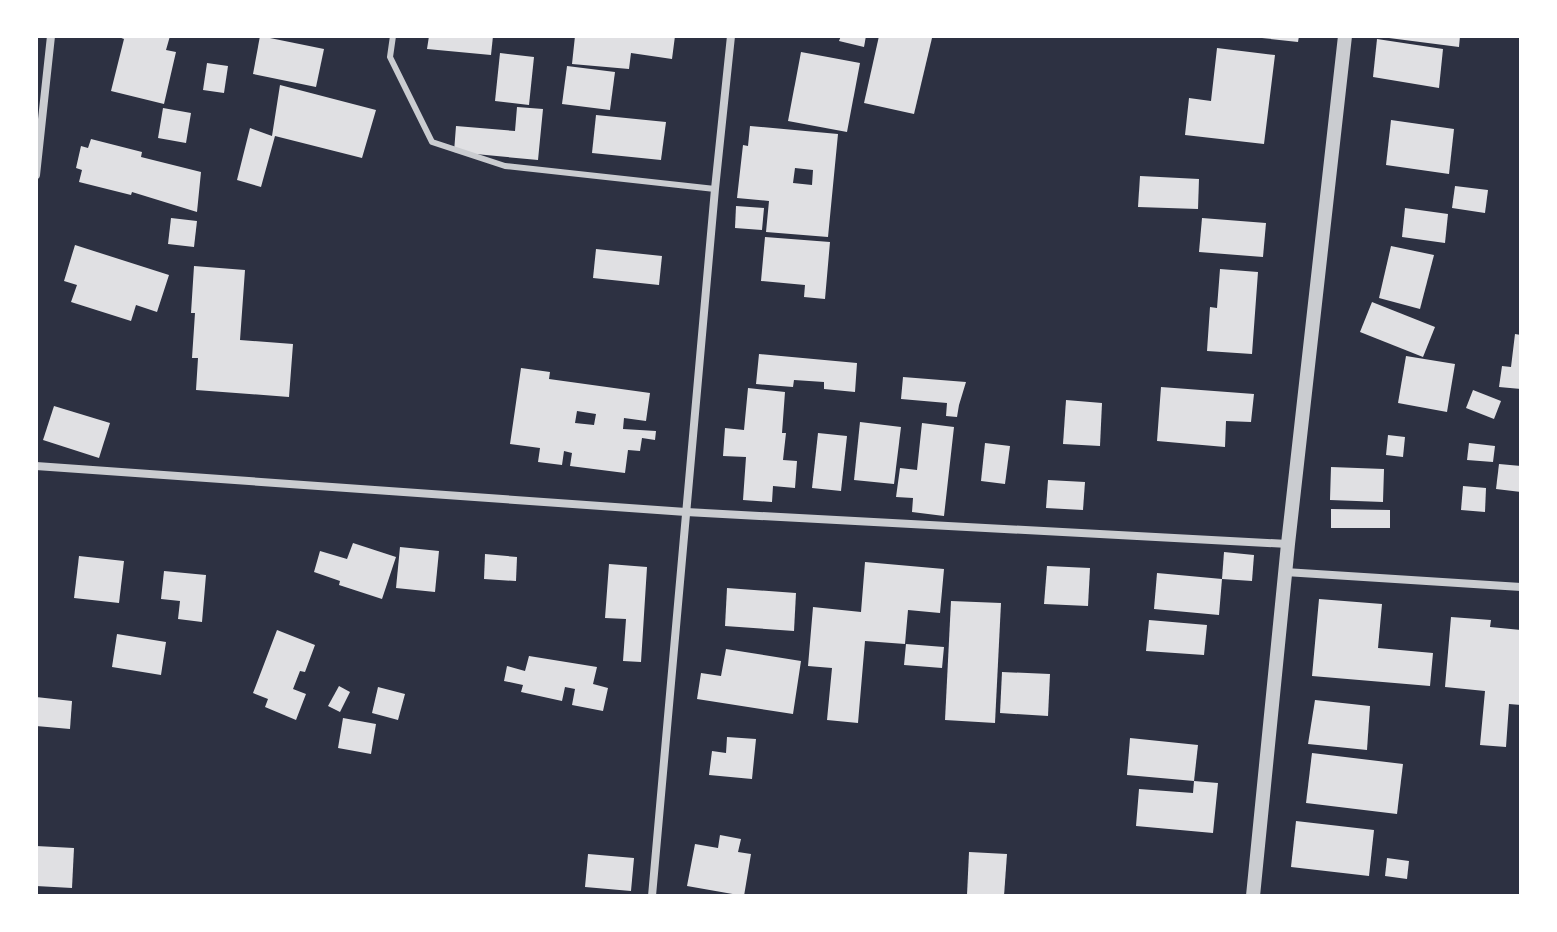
<svg xmlns="http://www.w3.org/2000/svg" width="1557" height="932" viewBox="0 0 1557 932" font-family="Manrope,sans-serif">
	<style>
		.building { fill: #e0e0e3; fill-rule: evenodd }
		.lines { fill: none; stroke-linecap: round; stroke-linejoin: round }
		.service { stroke: #caccd0; stroke-width: 6 }
		.minor { stroke: #caccd0; stroke-width: 8 }
		.tertiary { stroke: #caccd0; stroke-width: 14 }
	</style>
	<rect width="100%" height="100%" fill="#2d3142"/>
	<g class="building">
		<path d="M 116,36 L 170,36 L 166,50 L 176,52 L 164,104 L 111,91 L 124,39 Z"/>
		<path d="M 260,36 L 324,49 L 316,87 L 253,74 Z"/>
		<path d="M 429,36 L 493,36 L 491,55 L 427,49 Z"/>
		<path d="M 575,36 L 675,36 L 672,59 L 631,53 L 629,69 L 572,64 Z"/>
		<path d="M 841,36 L 866,36 L 864,47 L 839,41 Z"/>
		<path d="M 879,36 L 923,36 L 932,38 L 914,114 L 864,103 Z"/>
		<path d="M 1262,36 L 1299,36 L 1298,42 L 1262,38 Z"/>
		<path d="M 1390,36 L 1460,36 L 1459,47 L 1389,38 Z"/>
		<path d="M 1377,39 L 1443,49 L 1439,88 L 1373,77 Z"/>
		<path d="M 1217,48 L 1275,55 L 1264,144 L 1185,135 L 1189,98 L 1211,101 Z"/>
		<path d="M 801,52 L 860,63 L 847,132 L 788,121 Z"/>
		<path d="M 500,53 L 534,57 L 529,105 L 495,101 Z"/>
		<path d="M 207,63 L 228,66 L 224,93 L 203,90 Z"/>
		<path d="M 567,66 L 615,72 L 610,110 L 562,104 Z"/>
		<path d="M 280,85 L 376,110 L 362,158 L 275,136 L 261,187 L 237,180 L 250,128 L 272,136 Z"/>
		<path d="M 517,107 L 543,109 L 538,160 L 454,152 L 456,126 L 515,131 Z"/>
		<path d="M 163,108 L 191,113 L 186,143 L 158,138 Z"/>
		<path d="M 596,115 L 666,122 L 661,160 L 592,153 Z"/>
		<path d="M 1391,120 L 1454,129 L 1449,174 L 1386,165 Z"/>
		<path d="M 750,126 L 838,134 L 828,237 L 766,232 L 769,201 L 737,198 L 743,145 L 748,146 ZM 795,168 L 813,170 L 812,185 L 793,183 Z"/>
		<path d="M 91,139 L 142,152 L 141,157 L 201,172 L 197,212 L 132,192 L 131,195 L 79,182 L 82,170 L 76,168 L 81,146 L 88,148 Z"/>
		<path d="M 1140,176 L 1199,179 L 1198,209 L 1138,207 Z"/>
		<path d="M 1455,186 L 1488,190 L 1485,213 L 1452,208 Z"/>
		<path d="M 736,206 L 764,208 L 762,230 L 735,228 Z"/>
		<path d="M 1405,208 L 1448,214 L 1445,243 L 1402,237 Z"/>
		<path d="M 171,218 L 197,221 L 194,247 L 168,244 Z"/>
		<path d="M 1202,218 L 1266,223 L 1263,257 L 1199,252 Z"/>
		<path d="M 765,237 L 830,242 L 825,299 L 804,297 L 805,285 L 761,281 Z"/>
		<path d="M 75,245 L 169,275 L 157,312 L 136,305 L 131,321 L 71,302 L 77,285 L 64,281 Z"/>
		<path d="M 1391,246 L 1434,255 L 1420,309 L 1379,298 Z"/>
		<path d="M 596,249 L 662,256 L 659,285 L 593,278 Z"/>
		<path d="M 194,266 L 245,270 L 240,340 L 293,344 L 289,397 L 196,390 L 198,358 L 192,358 L 195,313 L 191,313 Z"/>
		<path d="M 1220,269 L 1258,272 L 1252,354 L 1207,351 L 1210,307 L 1217,308 Z"/>
		<path d="M 1372,302 L 1435,327 L 1423,357 L 1360,332 Z"/>
		<path d="M 1515,334 L 1521,335 L 1521,389 L 1499,387 L 1502,366 L 1511,367 Z"/>
		<path d="M 759,354 L 857,363 L 855,392 L 824,389 L 824,382 L 794,380 L 793,387 L 756,384 Z"/>
		<path d="M 1406,356 L 1455,364 L 1447,412 L 1398,403 Z"/>
		<path d="M 521,368 L 550,372 L 549,379 L 650,393 L 646,421 L 624,418 L 623,429 L 656,431 L 655,440 L 642,438 L 640,451 L 628,450 L 625,473 L 570,466 L 572,453 L 564,451 L 562,465 L 538,462 L 540,448 L 510,444 ZM 577,411 L 596,414 L 594,425 L 575,423 Z"/>
		<path d="M 903,377 L 966,382 L 959,405 L 957,417 L 946,416 L 947,403 L 901,399 Z"/>
		<path d="M 1161,387 L 1254,394 L 1251,422 L 1226,421 L 1225,447 L 1157,441 Z"/>
		<path d="M 748,388 L 785,392 L 782,433 L 786,433 L 783,460 L 797,461 L 795,488 L 773,486 L 772,502 L 743,500 L 746,457 L 723,456 L 725,428 L 744,430 Z"/>
		<path d="M 1473,390 L 1501,401 L 1494,419 L 1466,408 Z"/>
		<path d="M 1066,400 L 1102,403 L 1100,446 L 1063,444 Z"/>
		<path d="M 54,406 L 110,423 L 99,458 L 43,440 Z"/>
		<path d="M 860,422 L 901,427 L 894,484 L 854,480 Z"/>
		<path d="M 922,423 L 954,427 L 944,516 L 912,512 L 913,498 L 896,497 L 900,468 L 917,470 Z"/>
		<path d="M 818,433 L 847,436 L 841,491 L 812,488 Z"/>
		<path d="M 1388,435 L 1405,437 L 1403,457 L 1386,455 Z"/>
		<path d="M 985,443 L 1010,446 L 1005,484 L 981,481 Z"/>
		<path d="M 1469,443 L 1495,446 L 1493,462 L 1467,460 Z"/>
		<path d="M 1499,464 L 1521,466 L 1521,492 L 1496,489 Z"/>
		<path d="M 1331,467 L 1384,469 L 1383,502 L 1330,500 Z"/>
		<path d="M 1048,480 L 1085,482 L 1083,510 L 1046,508 Z"/>
		<path d="M 1463,486 L 1486,488 L 1485,512 L 1461,510 Z"/>
		<path d="M 1331,509 L 1390,510 L 1390,528 L 1331,528 Z"/>
		<path d="M 353,543 L 396,557 L 382,599 L 339,585 L 340,581 L 314,572 L 320,551 L 347,559 Z"/>
		<path d="M 400,547 L 439,551 L 435,592 L 396,588 Z"/>
		<path d="M 1224,552 L 1254,555 L 1252,581 L 1222,579 Z"/>
		<path d="M 485,554 L 517,557 L 516,581 L 484,579 Z"/>
		<path d="M 79,556 L 124,561 L 119,603 L 74,598 Z"/>
		<path d="M 865,562 L 944,569 L 940,613 L 908,610 L 905,644 L 865,641 L 858,723 L 827,720 L 832,668 L 808,666 L 813,607 L 861,612 Z"/>
		<path d="M 609,564 L 647,567 L 641,662 L 623,661 L 626,619 L 605,618 Z"/>
		<path d="M 1047,566 L 1090,568 L 1088,606 L 1044,604 Z"/>
		<path d="M 164,571 L 206,575 L 202,622 L 178,619 L 180,601 L 161,599 Z"/>
		<path d="M 1157,573 L 1222,579 L 1219,615 L 1154,609 Z"/>
		<path d="M 727,588 L 796,593 L 794,631 L 725,626 Z"/>
		<path d="M 1319,599 L 1382,604 L 1378,648 L 1433,653 L 1430,686 L 1312,676 Z"/>
		<path d="M 951,601 L 1001,603 L 995,723 L 945,720 Z"/>
		<path d="M 1451,617 L 1491,620 L 1490,627 L 1521,630 L 1521,705 L 1509,704 L 1506,747 L 1480,745 L 1485,691 L 1445,687 Z"/>
		<path d="M 1149,620 L 1207,625 L 1204,655 L 1146,651 Z"/>
		<path d="M 277,630 L 315,645 L 305,672 L 300,671 L 293,689 L 306,694 L 296,720 L 265,707 L 268,699 L 253,693 Z"/>
		<path d="M 117,634 L 166,642 L 161,675 L 112,667 Z"/>
		<path d="M 906,644 L 944,647 L 942,668 L 904,665 Z"/>
		<path d="M 726,649 L 801,661 L 793,714 L 697,699 L 701,673 L 721,676 Z"/>
		<path d="M 529,656 L 597,667 L 593,684 L 608,688 L 603,711 L 572,705 L 575,689 L 565,687 L 562,701 L 521,692 L 523,685 L 504,681 L 507,666 L 525,671 Z"/>
		<path d="M 1002,672 L 1050,674 L 1048,716 L 1000,713 Z"/>
		<path d="M 339,686 L 350,692 L 340,712 L 328,706 Z"/>
		<path d="M 378,687 L 405,694 L 398,720 L 372,713 Z"/>
		<path d="M 36,697 L 72,701 L 70,729 L 36,726 Z"/>
		<path d="M 1315,700 L 1370,706 L 1367,750 L 1308,744 Z"/>
		<path d="M 343,718 L 376,724 L 371,754 L 338,748 Z"/>
		<path d="M 727,737 L 756,739 L 752,779 L 709,775 L 712,751 L 726,753 Z"/>
		<path d="M 1130,738 L 1198,745 L 1194,781 L 1127,775 Z"/>
		<path d="M 1312,753 L 1403,764 L 1397,814 L 1306,803 Z"/>
		<path d="M 1194,781 L 1218,783 L 1213,833 L 1136,826 L 1139,789 L 1193,793 Z"/>
		<path d="M 1296,821 L 1374,830 L 1369,876 L 1291,867 Z"/>
		<path d="M 720,835 L 741,839 L 738,852 L 751,854 L 744,896 L 687,886 L 695,844 L 718,848 Z"/>
		<path d="M 36,846 L 74,848 L 72,888 L 36,886 Z"/>
		<path d="M 969,852 L 1007,854 L 1004,896 L 967,895 Z"/>
		<path d="M 588,854 L 634,858 L 631,891 L 585,887 Z"/>
		<path d="M 1387,858 L 1409,861 L 1407,879 L 1385,876 Z"/>
	</g>
	<g class="lines">
		<path class="service" d="M 393,36 L 390,57 L 432,142 L 505,166 L 715,189"/>
		<g class="minor">
			<path d="M 36,175 L 51,36"/>
			<path d="M 36,466 L 686,512 L 1288,544"/>
			<path d="M 1285,572 L 1521,587"/>
			<path d="M 652,896 L 715,189 L 731,36"/>
		</g>
		<path class="tertiary" d="M 1253,896 L 1288,544 L 1345,36"/>
	</g>
	<rect width="1557" height="932" fill="none" stroke="#ffffff" stroke-width="76"/>
</svg>
